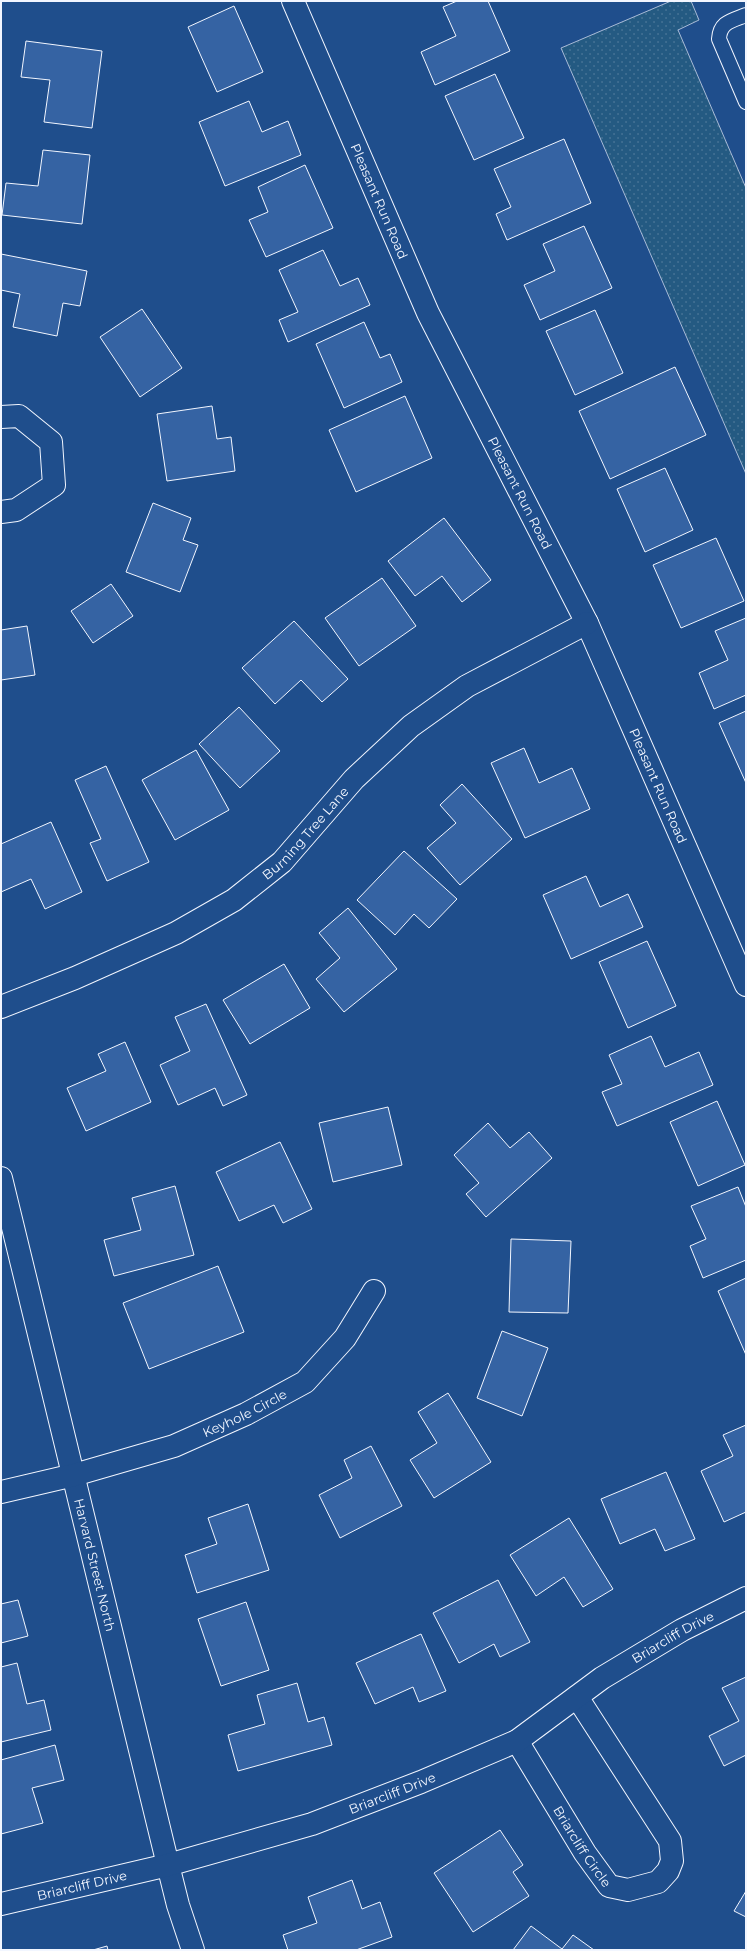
<svg xmlns="http://www.w3.org/2000/svg" width="747" height="1951" viewBox="0 0 747 1951" font-family="Montserrat,sans-serif">
	<style>
		.grass { fill: url(#grass-dots); stroke: #a8bbd7 }
		.building { fill: #3563a3; stroke: #f2f6ff }
		.lines { fill: none; stroke-linecap: round; stroke-linejoin: round }
		.lane-casing { stroke: #f2f6ff; stroke-width: 16 }
		.street-casing { stroke: #f2f6ff; stroke-width: 24 }
		.lane { stroke: #1f4e8c; stroke-width: 14 }
		.street { stroke: #1f4e8c; stroke-width: 22 }
		.labels { text-anchor: middle; stroke-width: 3; stroke-linejoin: round; paint-order: stroke }
		.street-label { font-size: 13px; fill: #f2f6ff; stroke: #1f4e8c }
	</style>
	<defs>
		<pattern id="grass-dots" width="8" height="8" patternUnits="userSpaceOnUse"><rect width="8" height="8" fill="#245a82"/><path d="M2 2h.1M6 6h.1" fill="none" stroke="#447295" stroke-width="1.8" stroke-linecap="round"/></pattern>
	</defs>
	<rect width="100%" height="100%" fill="#1f4e8c"/>
	<path class="grass" d="M 671,1 L 691,1 L 699,20 L 678,30 L 746,188 L 746,474 L 561,48 Z"/>
	<g class="building">
		<path d="M 457,1 L 488,1 L 510,51 L 435,85 L 421,52 L 456,36 L 443,7 Z"/>
		<path d="M 234,6 L 263,72 L 217,92 L 188,27 Z"/>
		<path d="M 26,41 L 102,51 L 92,128 L 44,122 L 50,80 L 21,77 Z"/>
		<path d="M 495,74 L 524,138 L 474,160 L 445,96 Z"/>
		<path d="M 249,101 L 262,132 L 288,121 L 301,155 L 225,186 L 199,122 Z"/>
		<path d="M 564,139 L 591,203 L 507,240 L 496,214 L 511,207 L 494,169 Z"/>
		<path d="M 43,150 L 90,155 L 82,224 L 2,215 L 6,183 L 38,186 Z"/>
		<path d="M 305,165 L 333,228 L 266,257 L 249,220 L 268,212 L 258,187 Z"/>
		<path d="M 584,226 L 612,288 L 540,320 L 524,285 L 555,271 L 543,244 Z"/>
		<path d="M 323,250 L 340,286 L 358,278 L 370,305 L 288,342 L 279,320 L 298,312 L 279,270 Z"/>
		<path d="M 1,254 L 87,271 L 80,306 L 63,303 L 57,336 L 13,327 L 20,294 L 1,290 Z"/>
		<path d="M 142,309 L 182,368 L 140,397 L 100,337 Z"/>
		<path d="M 595,310 L 623,373 L 575,395 L 546,331 Z"/>
		<path d="M 364,322 L 380,358 L 390,354 L 402,382 L 344,408 L 316,344 Z"/>
		<path d="M 675,367 L 706,435 L 610,479 L 579,411 Z"/>
		<path d="M 405,396 L 432,458 L 356,492 L 329,430 Z"/>
		<path d="M 212,406 L 217,439 L 231,437 L 235,471 L 167,481 L 157,414 Z"/>
		<path d="M 665,468 L 693,530 L 645,552 L 617,489 Z"/>
		<path d="M 153,503 L 191,518 L 183,540 L 198,545 L 180,592 L 126,572 Z"/>
		<path d="M 444,518 L 491,580 L 462,602 L 442,576 L 415,596 L 388,561 Z"/>
		<path d="M 716,538 L 744,601 L 681,628 L 653,565 Z"/>
		<path d="M 382,578 L 416,626 L 359,666 L 325,618 Z"/>
		<path d="M 111,584 L 133,616 L 93,643 L 71,611 Z"/>
		<path d="M 746,618 L 746,695 L 714,709 L 699,673 L 728,660 L 715,631 Z"/>
		<path d="M 294,621 L 348,679 L 322,702 L 301,680 L 275,704 L 242,668 Z"/>
		<path d="M 27,626 L 35,675 L 1,680 L 1,630 Z"/>
		<path d="M 239,707 L 280,751 L 240,788 L 199,744 Z"/>
		<path d="M 746,711 L 746,783 L 719,723 Z"/>
		<path d="M 524,748 L 539,783 L 572,768 L 590,809 L 525,838 L 491,763 Z"/>
		<path d="M 196,750 L 229,810 L 175,840 L 142,780 Z"/>
		<path d="M 106,766 L 149,862 L 107,881 L 90,843 L 101,839 L 75,780 Z"/>
		<path d="M 462,784 L 512,839 L 460,885 L 427,848 L 456,823 L 440,805 Z"/>
		<path d="M 51,822 L 82,892 L 45,909 L 31,879 L 1,892 L 1,844 Z"/>
		<path d="M 404,851 L 457,899 L 429,928 L 414,914 L 395,935 L 357,900 Z"/>
		<path d="M 586,876 L 600,907 L 628,894 L 643,927 L 571,959 L 543,895 Z"/>
		<path d="M 348,908 L 397,969 L 344,1012 L 316,979 L 340,958 L 319,933 Z"/>
		<path d="M 647,941 L 676,1006 L 628,1028 L 599,962 Z"/>
		<path d="M 284,964 L 310,1008 L 250,1044 L 223,1000 Z"/>
		<path d="M 206,1004 L 247,1095 L 223,1106 L 215,1088 L 178,1105 L 160,1065 L 190,1051 L 175,1017 Z"/>
		<path d="M 651,1036 L 665,1067 L 699,1052 L 713,1085 L 617,1126 L 602,1092 L 622,1084 L 609,1055 Z"/>
		<path d="M 125,1042 L 151,1102 L 86,1131 L 67,1088 L 106,1071 L 98,1054 Z"/>
		<path d="M 717,1101 L 745,1165 L 698,1186 L 670,1122 Z"/>
		<path d="M 388,1107 L 402,1165 L 333,1182 L 319,1123 Z"/>
		<path d="M 488,1123 L 510,1148 L 529,1132 L 552,1158 L 486,1217 L 466,1194 L 479,1183 L 454,1155 Z"/>
		<path d="M 280,1142 L 312,1209 L 283,1223 L 274,1205 L 239,1221 L 216,1172 Z"/>
		<path d="M 175,1186 L 194,1255 L 114,1276 L 104,1240 L 141,1230 L 132,1198 Z"/>
		<path d="M 738,1187 L 746,1207 L 746,1260 L 703,1278 L 690,1246 L 706,1239 L 691,1206 Z"/>
		<path d="M 511,1239 L 571,1241 L 568,1313 L 509,1312 Z"/>
		<path d="M 218,1266 L 244,1332 L 149,1369 L 123,1303 Z"/>
		<path d="M 746,1278 L 746,1355 L 718,1291 Z"/>
		<path d="M 502,1331 L 548,1348 L 522,1416 L 477,1398 Z"/>
		<path d="M 448,1393 L 491,1462 L 434,1498 L 410,1460 L 437,1443 L 418,1412 Z"/>
		<path d="M 746,1425 L 746,1512 L 724,1522 L 701,1471 L 733,1456 L 723,1435 Z"/>
		<path d="M 371,1446 L 402,1506 L 340,1538 L 319,1495 L 352,1478 L 344,1460 Z"/>
		<path d="M 666,1472 L 695,1539 L 665,1551 L 655,1529 L 620,1544 L 601,1499 Z"/>
		<path d="M 248,1504 L 269,1570 L 197,1593 L 185,1555 L 217,1544 L 208,1518 Z"/>
		<path d="M 569,1518 L 613,1589 L 583,1607 L 564,1577 L 536,1596 L 510,1555 Z"/>
		<path d="M 498,1580 L 530,1642 L 500,1657 L 494,1644 L 459,1663 L 433,1613 Z"/>
		<path d="M 18,1600 L 28,1636 L 1,1643 L 1,1604 Z"/>
		<path d="M 246,1602 L 269,1670 L 221,1686 L 198,1619 Z"/>
		<path d="M 421,1634 L 446,1691 L 419,1702 L 413,1687 L 375,1704 L 356,1663 Z"/>
		<path d="M 17,1663 L 27,1704 L 44,1700 L 51,1730 L 1,1742 L 1,1667 Z"/>
		<path d="M 746,1677 L 746,1755 L 724,1766 L 709,1736 L 739,1721 L 722,1688 Z"/>
		<path d="M 297,1683 L 308,1722 L 324,1717 L 332,1745 L 238,1771 L 228,1735 L 265,1724 L 257,1695 Z"/>
		<path d="M 55,1745 L 64,1780 L 32,1788 L 43,1823 L 1,1834 L 1,1760 Z"/>
		<path d="M 500,1830 L 523,1865 L 513,1872 L 529,1896 L 473,1932 L 434,1873 Z"/>
		<path d="M 352,1880 L 362,1909 L 380,1902 L 392,1937 L 356,1950 L 288,1950 L 283,1935 L 317,1923 L 308,1897 Z"/>
		<path d="M 746,1891 L 746,1917 L 734,1911 Z"/>
		<path d="M 531,1926 L 562,1949 L 573,1935 L 594,1950 L 513,1950 Z"/>
		<path d="M 107,1946 L 108,1950 L 93,1950 Z"/>
	</g>
	<g class="lines">
		<g class="lane-casing">
			<path id="lane" d="M 746,15 C 731,21 720,22 719,39 L 746,102"/>
		</g>
		<g class="street-casing">
			<g id="street">
				<path id="s1" d="M 293,1 L 428,313 L 587,623 L 746,985"/>
				<path d="M 1,417 L 19,416 L 51,442 L 54,485 L 16,510 L 1,512"/>
				<path id="s2" d="M 1,1007 L 75,978 L 176,933 L 234,900 L 282,862 L 354,779 L 411,726 L 467,686 L 587,623"/>
				<path id="s3" d="M 1,1178 L 168,1865 L 178,1905 L 193,1950"/>
				<path id="s4" d="M 1,1492 L 74,1475 L 174,1446 L 246,1414 L 305,1382 L 345,1338 L 374,1291"/>
				<path id="s5" d="M 517,1741 L 585,1853 L 609,1886 L 628,1890 L 658,1882 L 668,1871 L 672,1861 L 670,1841 L 577,1697"/>
				<path id="s6" d="M 1,1904 L 168,1865 L 312,1824 L 421,1782 L 517,1741 L 602,1678 L 682,1630 L 746,1598"/>
			</g>
		</g>
		<use href="#lane" class="lane"/>
		<use href="#street" class="street"/>
	</g>
	<g class="labels">
		<g class="street-label">
			<text dy="5" stroke="none"><textPath href="#s1" startOffset="218">Pleasant Run Road</textPath></text>
			<text dy="5" stroke="none"><textPath href="#s1" startOffset="542">Pleasant Run Road</textPath></text>
			<text dy="5" stroke="none"><textPath href="#s1" startOffset="866">Pleasant Run Road</textPath></text>
			<text dy="5" stroke="none"><textPath href="#s2" startOffset="355">Burning Tree Lane</textPath></text>
			<text dy="5" stroke="none"><textPath href="#s4" startOffset="257">Keyhole Circle</textPath></text>
			<text dy="5" stroke="none"><textPath href="#s3" startOffset="398">Harvard Street North</textPath></text>
			<text dy="5" stroke="none"><textPath href="#s6" startOffset="730">Briarcliff Drive</textPath></text>
			<text dy="5" stroke="none"><textPath href="#s6" startOffset="407">Briarcliff Drive</textPath></text>
			<text dy="5" stroke="none"><textPath href="#s5" startOffset="124">Briarcliff Circle</textPath></text>
			<text dy="5" stroke="none"><textPath href="#s6" startOffset="83">Briarcliff Drive</textPath></text>
		</g>
	</g>
	<rect width="747" height="1951" fill="none" stroke="#f2f6ff" stroke-width="4"/>
</svg>
